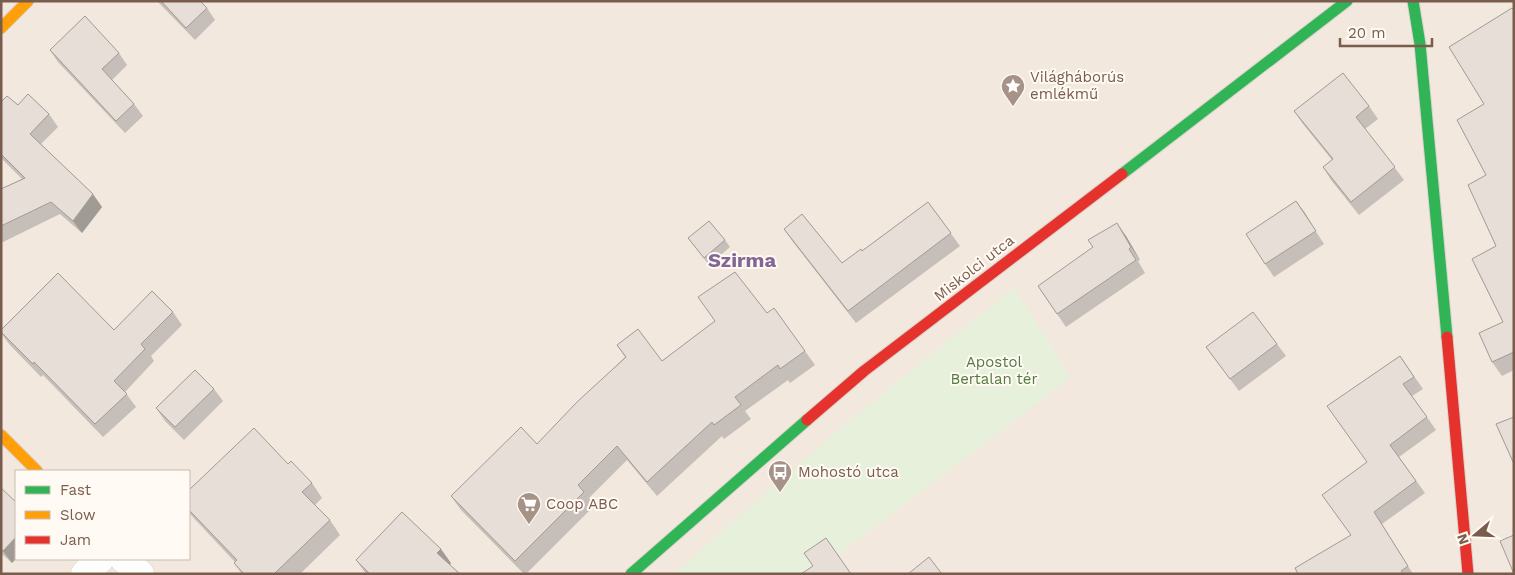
<svg xmlns="http://www.w3.org/2000/svg" width="1515" height="575" viewBox="0 0 1515 575" font-family="'Work Sans',sans-serif">
	<style>
		.residential { fill: #f2e8de; fill-rule: evenodd }
		.green { fill: #e7f0db }
		.lines { fill: none; stroke-linecap: round; stroke-linejoin: round }
		.street-casing { stroke: #d7d1cb; stroke-width: 29 }
		.fast-casing { stroke: #d9d2cb; stroke-width: 13 }
		.slow-casing { stroke: #d9d2cb; stroke-width: 13 }
		.jam-casing { stroke: #d9d2cb; stroke-width: 13 }
		.street { stroke: #fefefd; stroke-width: 28 }
		.fast { stroke: #30b455; stroke-width: 11 }
		.slow { stroke: #ff9f0a; stroke-width: 11 }
		.jam { stroke: #e5322d; stroke-width: 11 }
		.wall { fill: #c6bfb9 }
		.shaded-wall { fill: #a19b96 }
		.building { fill: #e6ded7; stroke: #a19b96 }
		.labels { text-anchor: middle; stroke-width: 4; stroke-linejoin: round; paint-order: stroke }
		.poi-label { font-size: 15px; fill: #7a5c4d; stroke: #fffaf3; text-anchor: start }
		.street-label { font-size: 15px; fill: #7a5c4d; stroke: #fffaf3 }
		.park-label { font-size: 15px; fill: #537a41; stroke: #fffaf3 }
		.district-label { font-size: 20px; font-weight: bold; fill: #846695; stroke: #fffaf3 }
	</style>
	<rect width="100%" height="100%" fill="#f9f5f0"/>
	<path class="residential" d="M 1,1 L 1514,1 L 1514,574 L 1,574 ZM 16,471 L 189,471 L 189,559 L 16,559 Z"/>
	<path class="green" d="M 1014,288 L 1071,377 L 814,574 L 673,574 L 851,419 Z"/>
	<g class="lines">
		<g class="street-casing">
			<g id="street">
				<path d="M 124,559 L 140,574"/>
				<path d="M 85,574 L 100,559"/>
			</g>
		</g>
		<g class="fast-casing">
			<g id="fast">
				<path d="M 1413,1 L 1420,44 L 1447,337"/>
				<path d="M 1122,174 L 1347,1"/>
				<path d="M 631,574 L 807,420"/>
			</g>
		</g>
		<g class="slow-casing">
			<g id="slow">
				<path d="M 1,28 L 28,1"/>
				<path d="M 1,435 L 37,471"/>
			</g>
		</g>
		<g class="jam-casing">
			<g id="jam">
				<path d="M 1447,337 L 1468,574"/>
				<path d="M 807,420 L 864,371 L 1122,174"/>
			</g>
		</g>
		<use href="#street" class="street"/>
		<use href="#fast" class="fast"/>
		<use href="#slow" class="slow"/>
		<use href="#jam" class="jam"/>
	</g>
	<g class="wall">
		<path d="M 157,1 L 200,1 L 207,8 L 215,20 L 195,40 Z"/>
		<path d="M 1514,10 L 1514,370 L 1502,376 L 1492,362 L 1503,322 L 1496,246 L 1486,175 L 1484,104 Z"/>
		<path d="M 50,50 L 119,53 L 127,65 L 112,80 L 134,104 L 143,116 L 125,133 L 58,62 Z"/>
		<path d="M 1,102 L 18,105 L 49,114 L 58,127 L 41,144 L 102,207 L 82,233 L 60,214 L 1,243 L 1,189 L 22,179 L 1,158 Z"/>
		<path d="M 1369,106 L 1378,119 L 1365,129 L 1404,180 L 1359,215 L 1331,180 L 1323,167 L 1332,160 L 1303,124 L 1294,111 Z"/>
		<path d="M 1296,201 L 1324,244 L 1274,277 L 1265,264 Z"/>
		<path d="M 928,202 L 960,246 L 856,323 L 793,242 L 784,229 L 842,263 L 862,251 Z"/>
		<path d="M 1126,236 L 1140,260 L 1138,261 L 1145,273 L 1066,327 L 1038,286 Z"/>
		<path d="M 688,238 L 725,240 L 730,247 L 709,265 Z"/>
		<path d="M 173,312 L 182,325 L 151,356 L 154,361 L 125,392 L 136,407 L 103,437 L 43,375 L 41,377 L 9,344 L 1,333 L 114,330 Z"/>
		<path d="M 767,313 L 805,351 L 815,365 L 790,383 L 788,380 L 745,411 L 751,419 L 724,439 L 722,436 L 657,496 L 627,460 L 589,498 L 594,506 L 526,574 L 524,574 L 461,510 L 451,496 L 537,444 L 625,357 L 617,345 L 662,361 L 715,321 Z"/>
		<path d="M 1277,344 L 1286,356 L 1239,391 L 1206,347 Z"/>
		<path d="M 1400,356 L 1423,389 L 1412,396 L 1436,430 L 1399,457 L 1425,493 L 1382,524 L 1413,574 L 1298,574 L 1351,535 Z"/>
		<path d="M 214,389 L 223,401 L 184,440 L 165,421 L 156,408 Z"/>
		<path d="M 288,464 L 312,483 L 322,498 L 315,505 L 330,520 L 340,535 L 300,574 L 242,574 L 234,563 L 235,562 L 189,513 L 189,490 Z"/>
		<path d="M 1,488 L 12,563 L 1,553 Z"/>
		<path d="M 356,560 L 451,563 L 450,565 L 460,574 L 366,574 Z"/>
	</g>
	<g class="shaded-wall">
		<path d="M 93,194 L 102,207 L 82,233 L 73,221 Z"/>
		<path d="M 1296,201 L 1305,213 L 1324,244 L 1316,231 Z"/>
		<path d="M 1117,223 L 1126,236 L 1140,260 L 1131,247 Z"/>
		<path d="M 16,537 L 16,559 L 12,563 L 3,551 Z"/>
		<path d="M 441,549 L 451,563 L 447,568 L 437,553 Z"/>
	</g>
	<g class="building">
		<path d="M 161,1 L 200,1 L 207,8 L 186,28 Z"/>
		<path d="M 1512,8 L 1514,10 L 1514,352 L 1492,362 L 1479,333 L 1503,322 L 1472,259 L 1496,246 L 1468,185 L 1486,175 L 1457,120 L 1484,104 L 1449,47 Z"/>
		<path d="M 85,16 L 119,53 L 102,69 L 134,104 L 116,121 L 50,50 Z"/>
		<path d="M 1343,73 L 1369,106 L 1356,117 L 1395,167 L 1351,202 L 1323,167 L 1333,159 L 1294,111 Z"/>
		<path d="M 28,94 L 49,114 L 30,134 L 93,194 L 73,221 L 51,202 L 1,226 L 1,189 L 25,178 L 1,154 L 1,102 L 7,96 L 18,105 Z"/>
		<path d="M 1296,201 L 1316,231 L 1265,264 L 1246,234 Z"/>
		<path d="M 928,202 L 951,233 L 848,311 L 784,229 L 802,214 L 842,263 L 861,249 L 862,251 Z"/>
		<path d="M 709,221 L 725,240 L 704,258 L 688,238 Z"/>
		<path d="M 1117,223 L 1131,247 L 1129,249 L 1136,260 L 1057,314 L 1038,286 L 1093,247 L 1088,240 Z"/>
		<path d="M 735,272 L 767,313 L 774,308 L 805,351 L 780,369 L 778,365 L 735,397 L 741,405 L 714,425 L 712,422 L 647,482 L 617,446 L 578,485 L 584,492 L 515,561 L 451,496 L 521,427 L 537,444 L 577,402 L 626,357 L 617,345 L 638,329 L 662,361 L 715,321 L 698,297 Z"/>
		<path d="M 58,273 L 114,330 L 152,291 L 173,312 L 141,344 L 145,349 L 114,381 L 127,394 L 95,424 L 34,362 L 33,364 L 1,332 L 1,330 Z"/>
		<path d="M 1253,312 L 1277,344 L 1230,379 L 1206,347 Z"/>
		<path d="M 1400,356 L 1414,377 L 1403,384 L 1427,417 L 1390,445 L 1416,481 L 1374,512 L 1408,566 L 1401,571 L 1403,574 L 1298,574 L 1295,568 L 1351,535 L 1322,495 L 1367,462 L 1327,406 Z"/>
		<path d="M 195,370 L 214,389 L 175,427 L 156,408 Z"/>
		<path d="M 1514,417 L 1514,464 L 1496,424 Z"/>
		<path d="M 254,428 L 288,464 L 291,461 L 312,483 L 302,492 L 330,520 L 274,574 L 244,574 L 234,563 L 237,560 L 189,510 L 189,490 Z"/>
		<path d="M 1,488 L 16,502 L 16,537 L 3,551 L 1,549 Z"/>
		<path d="M 402,512 L 441,549 L 437,553 L 460,574 L 370,574 L 356,560 Z"/>
		<path d="M 1514,535 L 1514,574 L 1500,541 Z"/>
		<path d="M 826,538 L 851,574 L 801,574 L 813,566 L 804,553 Z"/>
		<path d="M 929,557 L 942,574 L 908,574 Z"/>
	</g>
	<defs>
		<g id="sight-pin" transform="scale(1.25)"><path d="M0 17L-7.5 6A9.5 9.5 0 1 1 7.5 6Z" fill="#a69286" stroke="#fffaf3"/><path d="M0-6L1.8-2.2L6-1.7L2.9 1.2L3.7 5.4L0 3.3L-3.7 5.4L-2.9 1.2L-6-1.7L-1.8-2.2Z" fill="#fff"/></g>
		<g id="bus-pin" transform="scale(1.25)"><path d="M0 17L-7.5 6A9.5 9.5 0 1 1 7.5 6Z" fill="#a69286" stroke="#fffaf3"/><path d="M-5-6H5V4H4V6H2V4H-2V6H-4V4H-5ZM-3.5-4V0h7V-4ZM-3.5 1.2v1.5H-2V1.2ZM2 1.2v1.5H3.5V1.2Z" fill="#fff"/></g>
		<g id="supermarket-pin" transform="scale(1.25)"><path d="M0 17L-7.5 6A9.5 9.5 0 1 1 7.5 6Z" fill="#a69286" stroke="#fffaf3"/><path d="M-6-5.5h2.5l.6 2H6L4.5 2H-2.5L-4.4-4H-6ZM-1.5 3.2a1.3 1.3 0 1 0 .1 0ZM3 3.2a1.3 1.3 0 1 0 .1 0Z" fill="#fff"/></g>
	</defs>
	<g fill-rule="evenodd">
		<use href="#sight-pin" x="1013" y="86"/>
		<use href="#bus-pin" x="780" y="472"/>
		<use href="#supermarket-pin" x="529" y="504"/>
	</g>
	<g class="labels">
		<g class="poi-label">
			<text x="1030" y="82">Világháborús<tspan x="1030" dy="17">emlékmű</tspan></text>
			<text x="798" y="477">Mohostó utca</text>
			<text x="546" y="509">Coop ABC</text>
		</g>
		<g class="street-label">
			<text transform="translate(974 268) rotate(-38)" y="5">Miskolci utca</text>
		</g>
		<g class="park-label">
			<text x="994" y="367">Apostol<tspan x="994" dy="17">Bertalan tér</tspan></text>
		</g>
		<g class="district-label">
			<text x="742" y="267">Szirma</text>
		</g>
	</g>
	<rect width="1515" height="575" fill="none" stroke="#7a5c4d" stroke-width="5"/>
	<rect x="15" y="470" width="175" height="90" fill="#fffaf3" stroke="#cabbb1"/>
	<rect x="25" y="486" width="25" height="8" fill="#30b455" stroke="#cabbb1"/>
	<text x="60" y="495" font-size="15" fill="#7a5c4d">Fast</text>
	<rect x="25" y="511" width="25" height="8" fill="#ff9f0a" stroke="#cabbb1"/>
	<text x="60" y="520" font-size="15" fill="#7a5c4d">Slow</text>
	<rect x="25" y="536" width="25" height="8" fill="#e5322d" stroke="#cabbb1"/>
	<text x="60" y="545" font-size="15" fill="#7a5c4d">Jam</text>
	<g transform="translate(1475 535) rotate(251)" stroke="#fffaf3" stroke-width="4" paint-order="stroke">
	<path d="M0-4L9 19L0 12L-9 19Z" fill="#7a5c4d"/>
	<text y="-8" font-size="14" font-weight="bold" text-anchor="middle" fill="#7a5c4d">N</text>
	</g>
	<path d="M1340 38v8h92v-8" fill="none" stroke="#7a5c4d" stroke-width="2.5"/>
	<text x="1348" y="38" font-size="15" fill="#7a5c4d" stroke="#fffaf3" stroke-width="4" paint-order="stroke">20 m</text>
</svg>
